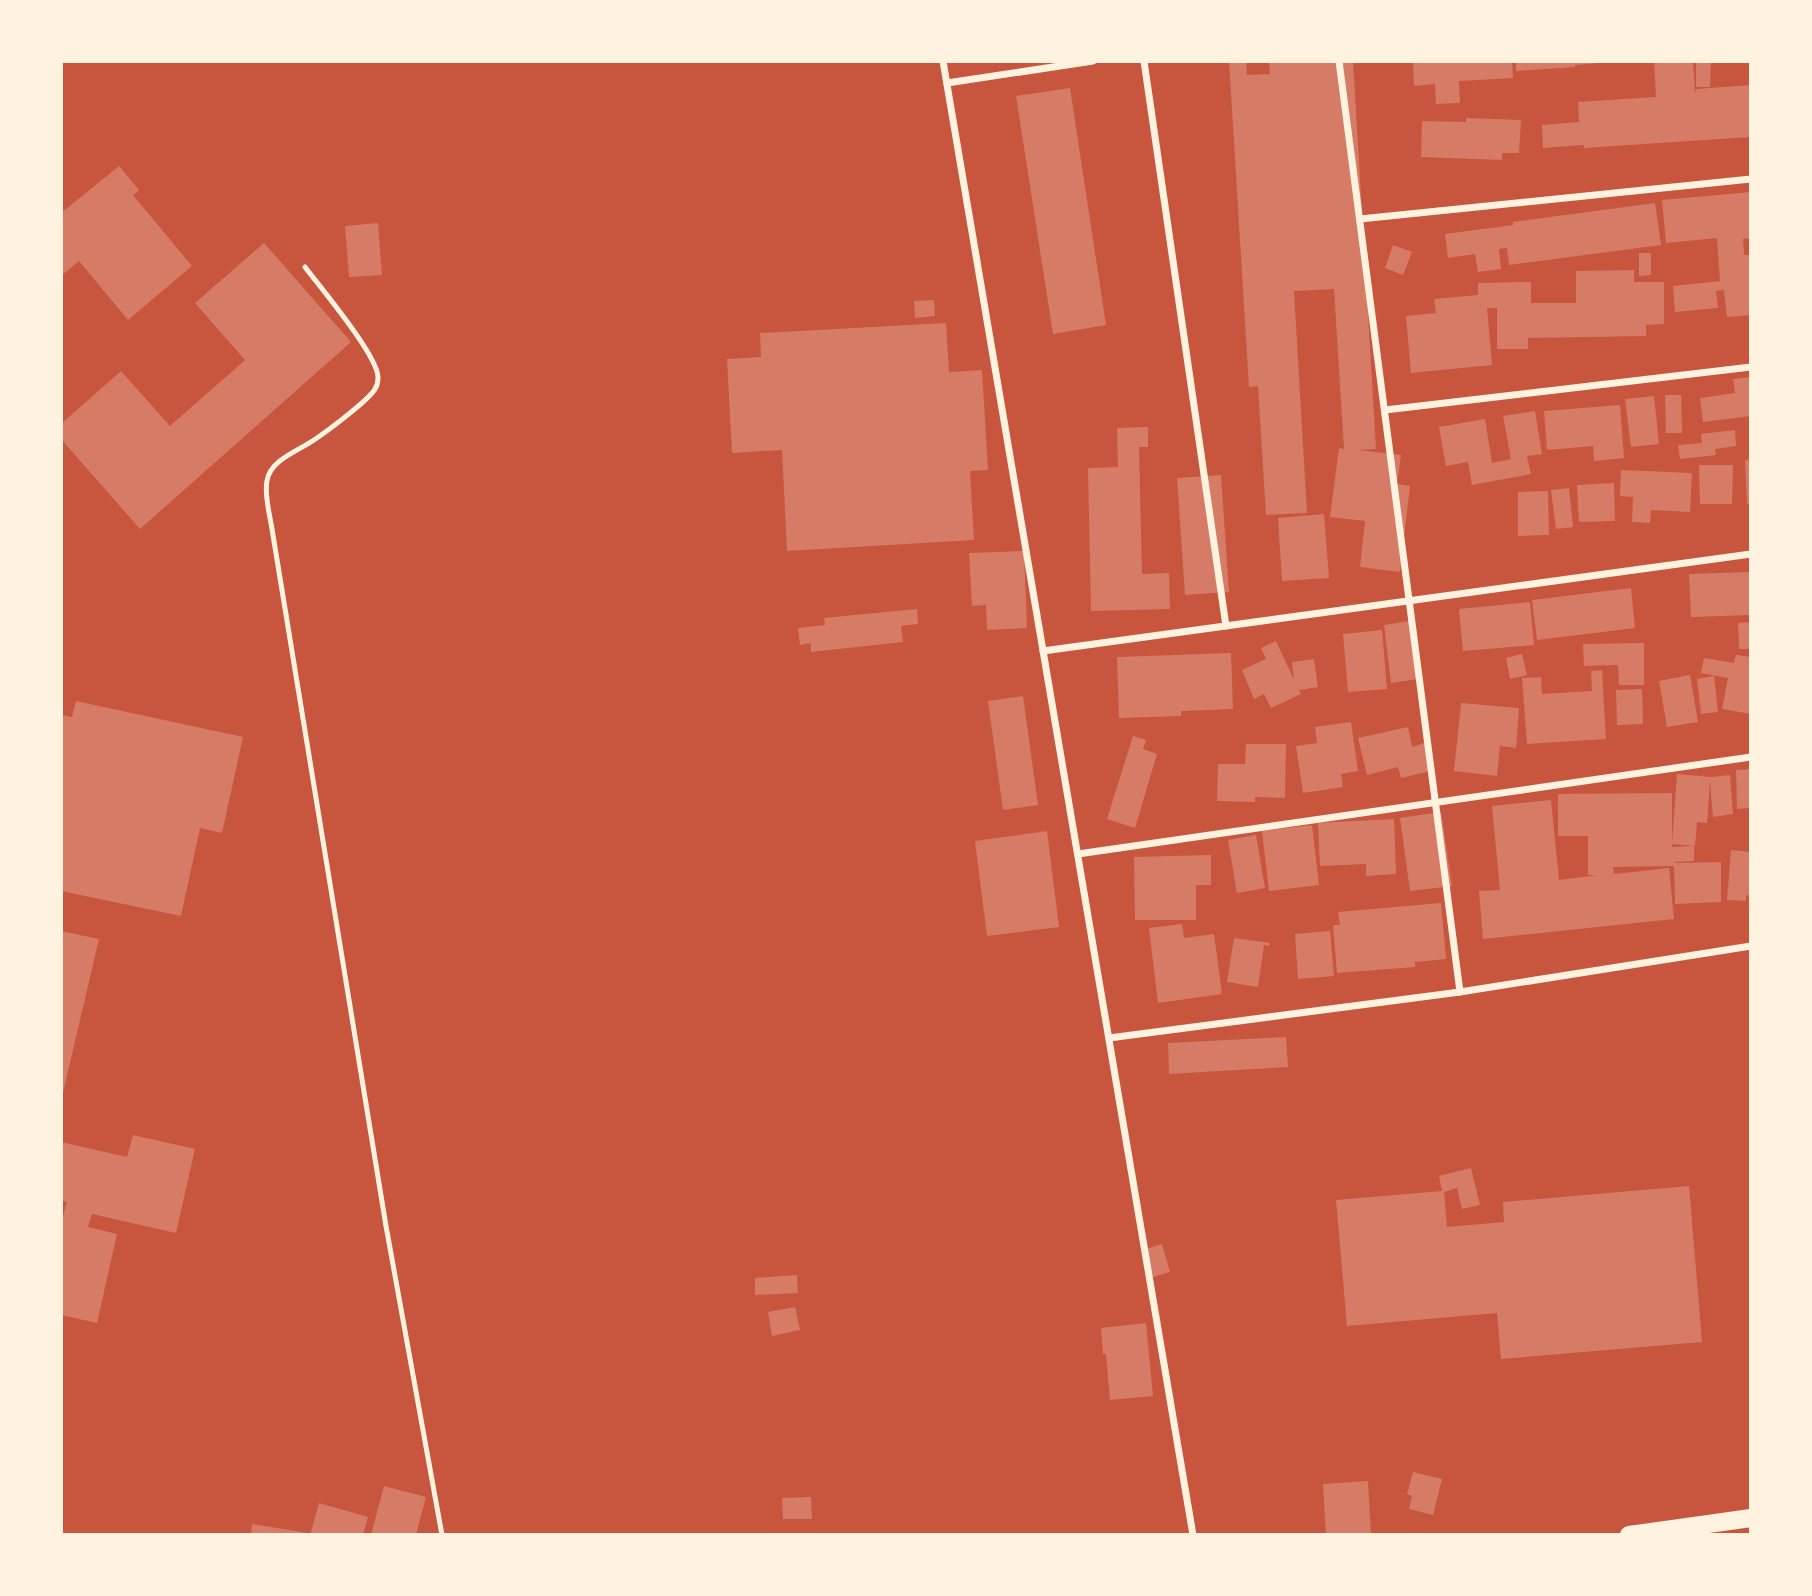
<svg xmlns="http://www.w3.org/2000/svg" width="1812" height="1596" viewBox="0 0 1812 1596" font-family="Jost,sans-serif">
	<style>
		.building { fill: #d67c66 }
		.lines { fill: none; stroke-linecap: round; stroke-linejoin: round }
		.service { stroke: #fff3e0; stroke-width: 5 }
		.minor { stroke: #fff3e0; stroke-width: 7 }
		.primary { stroke: #fff3e0; stroke-width: 18 }
	</style>
	<rect width="100%" height="100%" fill="#c8553d"/>
	<g class="building">
		<path d="M 1229,61 L 1246,61 L 1247,75 L 1270,74 L 1269,61 L 1353,61 L 1376,449 L 1358,450 L 1401,455 L 1397,484 L 1410,486 L 1400,572 L 1360,567 L 1365,521 L 1330,517 L 1339,448 L 1344,449 L 1334,289 L 1294,291 L 1307,513 L 1266,515 L 1258,386 L 1249,387 Z"/>
		<path d="M 1413,61 L 1512,61 L 1513,78 L 1459,81 L 1460,103 L 1436,104 L 1435,84 L 1414,86 Z"/>
		<path d="M 1516,61 L 1599,61 L 1599,63 L 1575,65 L 1575,67 L 1516,71 Z"/>
		<path d="M 1654,61 L 1693,61 L 1695,93 L 1696,89 L 1751,85 L 1751,137 L 1584,148 L 1584,145 L 1543,148 L 1542,125 L 1579,122 L 1578,102 L 1656,97 Z"/>
		<path d="M 1696,61 L 1711,61 L 1710,87 L 1696,87 Z"/>
		<path d="M 1070,88 L 1106,325 L 1053,334 L 1016,96 Z"/>
		<path d="M 1466,118 L 1521,120 L 1519,153 L 1502,153 L 1502,160 L 1421,157 L 1422,121 L 1466,122 Z"/>
		<path d="M 119,166 L 139,190 L 133,195 L 192,266 L 128,320 L 79,261 L 61,276 L 61,213 Z"/>
		<path d="M 1751,192 L 1751,238 L 1743,239 L 1744,255 L 1751,255 L 1751,315 L 1727,317 L 1724,290 L 1716,291 L 1718,308 L 1675,312 L 1673,286 L 1720,281 L 1717,238 L 1666,243 L 1662,200 Z"/>
		<path d="M 1655,203 L 1661,245 L 1509,265 L 1507,248 L 1499,249 L 1501,269 L 1478,272 L 1475,254 L 1448,258 L 1445,234 L 1513,225 L 1513,222 Z"/>
		<path d="M 378,223 L 382,275 L 349,277 L 345,226 Z"/>
		<path d="M 264,243 L 351,342 L 140,529 L 61,439 L 61,424 L 121,371 L 170,426 L 245,360 L 195,303 Z"/>
		<path d="M 1393,245 L 1412,252 L 1403,275 L 1385,268 Z"/>
		<path d="M 1639,253 L 1651,253 L 1651,275 L 1639,276 Z"/>
		<path d="M 1634,270 L 1634,282 L 1664,282 L 1664,324 L 1646,325 L 1646,336 L 1528,338 L 1528,349 L 1497,349 L 1497,308 L 1487,308 L 1492,365 L 1411,373 L 1406,316 L 1436,313 L 1434,299 L 1478,295 L 1478,283 L 1531,282 L 1531,303 L 1576,303 L 1576,271 Z"/>
		<path d="M 934,300 L 935,316 L 915,318 L 914,301 Z"/>
		<path d="M 946,323 L 949,372 L 982,370 L 988,470 L 970,471 L 974,540 L 787,551 L 782,450 L 732,453 L 727,359 L 761,357 L 760,333 Z"/>
		<path d="M 1751,377 L 1751,416 L 1703,422 L 1700,398 L 1735,393 L 1733,379 Z"/>
		<path d="M 1665,395 L 1681,395 L 1682,433 L 1666,433 Z"/>
		<path d="M 1654,396 L 1659,444 L 1631,447 L 1625,399 Z"/>
		<path d="M 1620,405 L 1624,458 L 1594,461 L 1593,446 L 1547,450 L 1544,411 Z"/>
		<path d="M 1535,411 L 1542,454 L 1527,456 L 1531,474 L 1472,485 L 1468,462 L 1446,466 L 1439,427 L 1485,419 L 1492,463 L 1511,459 L 1503,416 Z"/>
		<path d="M 1148,427 L 1148,447 L 1139,447 L 1142,574 L 1169,573 L 1170,609 L 1091,611 L 1088,468 L 1118,467 L 1117,428 Z"/>
		<path d="M 1735,430 L 1736,446 L 1715,449 L 1716,455 L 1680,459 L 1678,445 L 1702,443 L 1701,434 Z"/>
		<path d="M 1751,459 L 1751,504 L 1747,504 L 1745,460 Z"/>
		<path d="M 1699,465 L 1733,465 L 1732,504 L 1700,504 Z"/>
		<path d="M 1621,470 L 1692,473 L 1690,512 L 1651,510 L 1650,523 L 1632,522 L 1633,497 L 1620,496 Z"/>
		<path d="M 1221,475 L 1229,592 L 1185,595 L 1177,478 Z"/>
		<path d="M 1614,483 L 1615,521 L 1579,522 L 1577,485 Z"/>
		<path d="M 1569,488 L 1573,527 L 1556,529 L 1551,490 Z"/>
		<path d="M 1548,491 L 1549,535 L 1518,536 L 1518,492 Z"/>
		<path d="M 1324,514 L 1329,578 L 1282,581 L 1278,518 Z"/>
		<path d="M 1024,551 L 1027,628 L 987,630 L 986,605 L 972,606 L 969,553 Z"/>
		<path d="M 1751,572 L 1751,615 L 1691,617 L 1689,574 Z"/>
		<path d="M 1631,588 L 1635,628 L 1537,640 L 1532,600 Z"/>
		<path d="M 1530,602 L 1534,645 L 1463,651 L 1459,609 Z"/>
		<path d="M 917,609 L 918,624 L 901,626 L 903,642 L 811,652 L 811,643 L 800,645 L 798,628 L 825,625 L 824,618 Z"/>
		<path d="M 1410,621 L 1418,679 L 1391,683 L 1384,625 Z"/>
		<path d="M 1751,622 L 1751,649 L 1739,649 L 1738,623 Z"/>
		<path d="M 1382,630 L 1387,689 L 1348,692 L 1343,634 Z"/>
		<path d="M 1276,641 L 1294,680 L 1292,662 L 1314,659 L 1318,687 L 1299,690 L 1301,694 L 1271,708 L 1264,694 L 1254,699 L 1242,670 L 1266,659 L 1261,648 Z"/>
		<path d="M 1644,643 L 1644,685 L 1619,685 L 1618,665 L 1584,666 L 1583,644 Z"/>
		<path d="M 1231,653 L 1233,709 L 1181,711 L 1181,716 L 1119,718 L 1117,657 Z"/>
		<path d="M 1522,654 L 1527,675 L 1510,679 L 1506,658 Z"/>
		<path d="M 1736,655 L 1751,657 L 1751,714 L 1722,709 L 1728,678 L 1701,673 L 1704,658 L 1734,663 Z"/>
		<path d="M 1602,670 L 1606,739 L 1527,744 L 1522,678 L 1541,677 L 1542,694 L 1592,691 L 1591,671 Z"/>
		<path d="M 1690,675 L 1698,722 L 1667,727 L 1659,681 Z"/>
		<path d="M 1714,676 L 1718,712 L 1701,714 L 1697,679 Z"/>
		<path d="M 1642,689 L 1643,724 L 1617,725 L 1616,690 Z"/>
		<path d="M 1023,696 L 1038,805 L 1003,810 L 988,701 Z"/>
		<path d="M 76,701 L 243,737 L 222,833 L 200,828 L 181,916 L 61,891 L 61,715 L 72,717 Z"/>
		<path d="M 1461,703 L 1519,708 L 1516,748 L 1500,746 L 1497,776 L 1454,771 Z"/>
		<path d="M 1351,722 L 1358,771 L 1341,774 L 1343,787 L 1303,793 L 1296,746 L 1317,743 L 1315,727 Z"/>
		<path d="M 1408,727 L 1412,747 L 1424,743 L 1431,771 L 1401,778 L 1398,767 L 1367,775 L 1358,738 Z"/>
		<path d="M 1133,736 L 1146,740 L 1143,749 L 1157,754 L 1135,828 L 1107,819 Z"/>
		<path d="M 1246,744 L 1286,744 L 1285,798 L 1255,797 L 1255,802 L 1217,801 L 1218,764 L 1245,764 Z"/>
		<path d="M 1751,769 L 1751,808 L 1737,809 L 1736,770 Z"/>
		<path d="M 1677,774 L 1711,777 L 1730,775 L 1733,814 L 1713,817 L 1710,781 L 1707,823 L 1697,822 L 1695,846 L 1672,844 Z"/>
		<path d="M 1672,793 L 1672,847 L 1694,846 L 1694,861 L 1675,862 L 1675,863 L 1721,862 L 1721,902 L 1675,904 L 1674,866 L 1613,867 L 1614,874 L 1669,868 L 1674,919 L 1483,939 L 1479,891 L 1500,890 L 1492,806 L 1551,800 L 1559,880 L 1598,875 L 1588,875 L 1588,836 L 1558,836 L 1558,794 Z"/>
		<path d="M 1441,812 L 1452,886 L 1410,891 L 1400,818 Z"/>
		<path d="M 1394,819 L 1396,874 L 1366,876 L 1366,864 L 1320,866 L 1318,823 Z"/>
		<path d="M 1312,825 L 1319,885 L 1269,891 L 1262,831 Z"/>
		<path d="M 1047,831 L 1059,927 L 987,936 L 975,841 Z"/>
		<path d="M 1256,835 L 1265,888 L 1237,893 L 1228,840 Z"/>
		<path d="M 1731,850 L 1751,852 L 1751,896 L 1746,895 L 1746,901 L 1727,900 Z"/>
		<path d="M 1211,855 L 1211,885 L 1196,885 L 1196,920 L 1135,920 L 1134,857 Z"/>
		<path d="M 1441,903 L 1446,959 L 1415,962 L 1415,967 L 1337,973 L 1333,925 L 1340,925 L 1338,912 Z"/>
		<path d="M 1182,924 L 1184,938 L 1214,934 L 1222,994 L 1158,1003 L 1149,928 Z"/>
		<path d="M 61,931 L 99,939 L 62,1097 L 61,1097 Z"/>
		<path d="M 1330,931 L 1334,976 L 1298,979 L 1295,934 Z"/>
		<path d="M 1234,938 L 1270,943 L 1269,946 L 1264,945 L 1258,987 L 1227,982 Z"/>
		<path d="M 1286,1037 L 1288,1067 L 1169,1074 L 1168,1043 Z"/>
		<path d="M 133,1135 L 195,1149 L 176,1233 L 92,1214 L 88,1227 L 117,1234 L 97,1323 L 61,1315 L 61,1223 L 67,1202 L 61,1201 L 61,1142 L 127,1157 Z"/>
		<path d="M 1471,1168 L 1480,1205 L 1462,1209 L 1457,1188 L 1444,1192 L 1447,1227 L 1504,1222 L 1503,1202 L 1689,1186 L 1702,1342 L 1501,1359 L 1497,1313 L 1347,1326 L 1336,1200 L 1442,1191 L 1439,1176 Z"/>
		<path d="M 1162,1244 L 1170,1272 L 1153,1277 L 1146,1249 Z"/>
		<path d="M 797,1275 L 798,1293 L 755,1295 L 755,1278 Z"/>
		<path d="M 795,1307 L 800,1330 L 772,1336 L 768,1312 Z"/>
		<path d="M 1146,1323 L 1153,1396 L 1110,1400 L 1106,1354 L 1103,1354 L 1101,1328 Z"/>
		<path d="M 1413,1472 L 1442,1479 L 1433,1515 L 1409,1509 L 1412,1496 L 1407,1494 Z"/>
		<path d="M 1368,1481 L 1371,1535 L 1326,1535 L 1323,1484 Z"/>
		<path d="M 384,1486 L 426,1497 L 416,1535 L 371,1535 Z"/>
		<path d="M 811,1497 L 812,1519 L 783,1519 L 782,1498 Z"/>
		<path d="M 319,1503 L 368,1517 L 363,1535 L 310,1535 Z"/>
		<path d="M 252,1524 L 308,1533 L 308,1535 L 251,1535 Z"/>
	</g>
	<g class="lines">
		<path class="service" d="M 305,267 C 320,287 379,357 378,378 C 378,382 377,386 375,389 C 369,400 326,432 314,440 C 298,451 270,460 267,481 C 264,494 270,516 272,529 L 386,1226 L 442,1535"/>
		<g class="minor">
			<path d="M 943,61 L 1193,1535"/>
			<path d="M 1144,61 L 1226,626"/>
			<path d="M 1339,61 L 1460,992"/>
			<path d="M 947,83 L 1093,61"/>
			<path d="M 1360,219 L 1751,179"/>
			<path d="M 1385,410 L 1751,367"/>
			<path d="M 1043,651 L 1751,554"/>
			<path d="M 1078,854 L 1751,757"/>
			<path d="M 1109,1038 L 1460,992 L 1751,946"/>
		</g>
		<path class="primary" d="M 1629,1535 L 1751,1518"/>
	</g>
	<rect width="1812" height="1596" fill="none" stroke="#fff3e0" stroke-width="126"/>
</svg>
